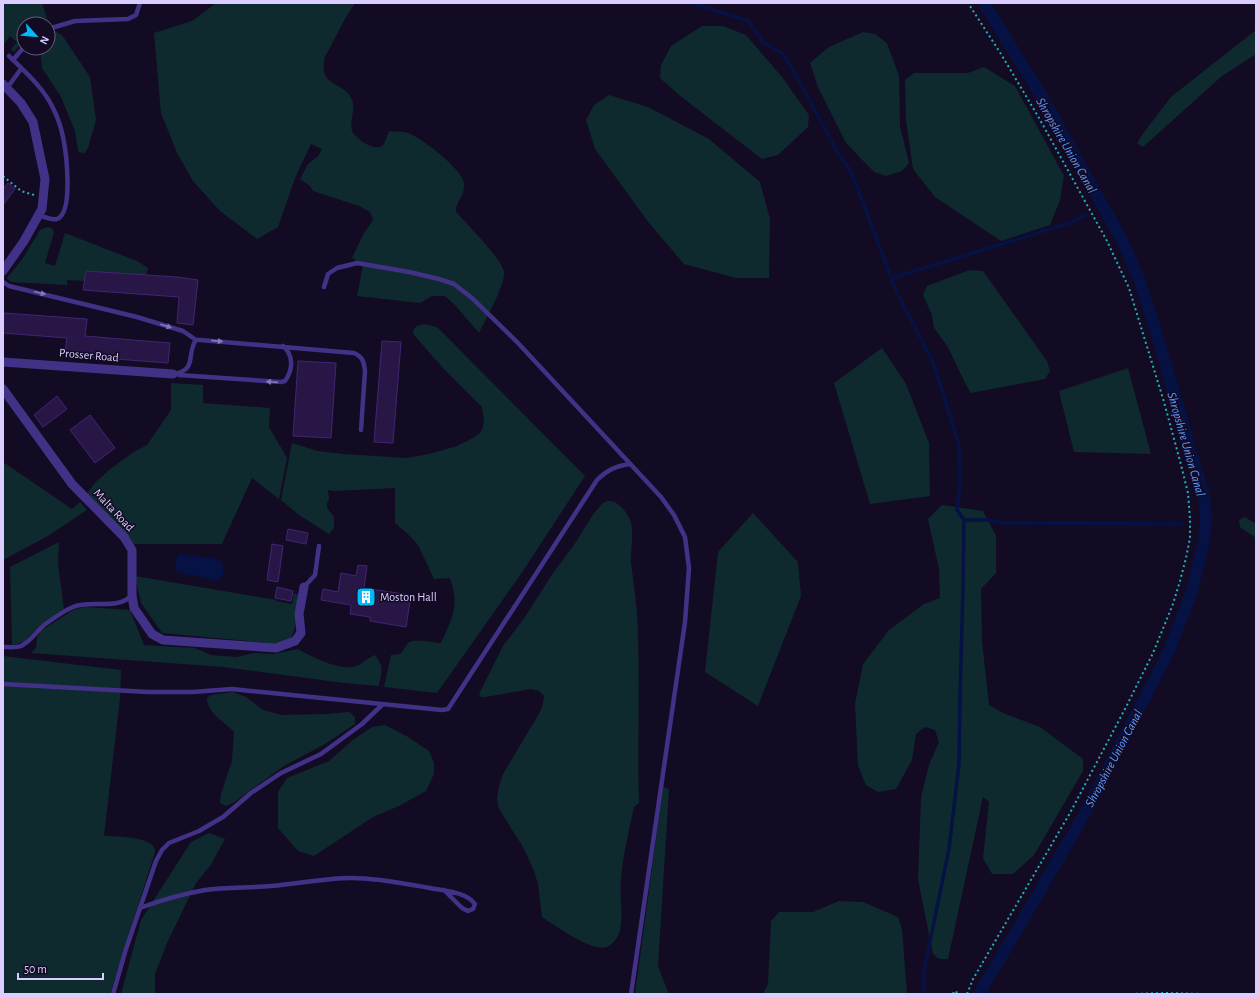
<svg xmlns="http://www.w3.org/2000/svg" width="1259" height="997" viewBox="0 0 1259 997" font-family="'Alegreya Sans',sans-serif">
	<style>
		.green { fill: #0e2a2e }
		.water { fill: #051243 }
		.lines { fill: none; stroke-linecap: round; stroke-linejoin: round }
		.stream { stroke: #051243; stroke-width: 3.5 }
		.canal { stroke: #051243; stroke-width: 12 }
		.building { fill: #271646; stroke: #412574 }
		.path { stroke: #22b0be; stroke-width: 2; stroke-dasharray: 2 3; stroke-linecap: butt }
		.service { stroke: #423287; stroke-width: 4.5 }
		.minor { stroke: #423287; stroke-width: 9 }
		.oneway { fill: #8778bd }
		.labels { text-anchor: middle; stroke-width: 3; stroke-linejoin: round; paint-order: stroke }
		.street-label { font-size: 12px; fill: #dbceff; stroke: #130b23 }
		.poi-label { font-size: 12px; fill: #dbceff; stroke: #130b23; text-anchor: start }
		.water-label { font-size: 13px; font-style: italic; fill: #5c9bff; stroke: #130b23 }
	</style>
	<rect width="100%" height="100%" fill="#130b23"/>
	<g class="green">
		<path d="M 3,3 L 42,3 L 49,25 L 24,24 L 24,40 L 14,52 L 11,49 L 17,42 L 10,36 L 3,45 Z"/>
		<path d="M 216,3 L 355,3 L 346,17 L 325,57 C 317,88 345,81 352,100 C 356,110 349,121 352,131 C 355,138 375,153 383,145 C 386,142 387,135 389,131 C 395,132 403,131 408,133 C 422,138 462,169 464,183 C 466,194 455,202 456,212 C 466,223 504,261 504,273 C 504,288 486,318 479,333 L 455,305 L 445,296 L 432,296 L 420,303 L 357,296 L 363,265 L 352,258 L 363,235 L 373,220 L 370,212 L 359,206 L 313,191 L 310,186 L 300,179 L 308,164 L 318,156 L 322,149 L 311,144 L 295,178 L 278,227 L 257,239 L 220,211 L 193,181 L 177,153 L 161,113 L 154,33 L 192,21 Z"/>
		<path d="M 702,26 L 723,26 L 746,35 L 782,77 L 809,115 L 808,127 L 778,155 L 762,159 L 679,95 L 660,78 L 661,65 L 671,46 Z"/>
		<path d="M 53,30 L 62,35 L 90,77 L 96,120 L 88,148 L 84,154 L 78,151 L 75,131 L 61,97 L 42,68 L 40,48 L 48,48 L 48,33 Z"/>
		<path d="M 1256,30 L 1256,54 L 1222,76 L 1143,147 L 1137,143 L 1145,131 L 1171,97 Z"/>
		<path d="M 863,32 L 875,34 L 887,43 L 899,76 L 900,126 L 909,163 L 902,171 L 886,176 L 874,172 L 846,143 L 818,87 L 810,63 L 829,47 Z"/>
		<path d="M 984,67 L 1015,86 L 1064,176 L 1060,200 L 1050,225 L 1001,241 L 935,197 L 913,169 L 906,120 L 905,80 L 914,73 L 968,73 Z"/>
		<path d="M 609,95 L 648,107 L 709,139 L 760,182 L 770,219 L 769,278 L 736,278 L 684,264 L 649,223 L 595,149 L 586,120 L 594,105 Z"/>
		<path d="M 47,227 L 52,228 L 54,232 L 45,263 L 55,266 L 65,233 L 137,261 L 148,268 L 146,275 L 86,271 L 85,281 L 67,280 L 67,285 L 11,282 L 7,278 L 23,258 L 40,230 Z"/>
		<path d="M 970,270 L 983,271 L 1047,361 L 1050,371 L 1045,379 L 971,393 L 966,385 L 948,347 L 934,328 L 932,315 L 923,295 L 927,286 Z"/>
		<path d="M 424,324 L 437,327 L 585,476 L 523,571 L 437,693 L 384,687 L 391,655 L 400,654 C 404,651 405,646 408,643 C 413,638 433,643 441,643 C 452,618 460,606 450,578 L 434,579 L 418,545 L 411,537 L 395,523 L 395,488 L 335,491 L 328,490 L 329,500 L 327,503 L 327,508 L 334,517 L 334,528 L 329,534 L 299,515 L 281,500 L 292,443 L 318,451 L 344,454 L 406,458 L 429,454 L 457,446 L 473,438 L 480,433 L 483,427 L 484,421 L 482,407 L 443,368 L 413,334 C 413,326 418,326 424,324 Z"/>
		<path d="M 882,348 L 906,384 L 929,443 L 930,496 L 870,504 L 834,383 Z"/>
		<path d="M 1128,368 L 1151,454 L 1074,452 L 1059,391 Z"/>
		<path d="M 171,383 L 203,385 L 203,403 L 270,408 L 269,427 L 287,458 L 279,499 L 252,478 L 222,544 L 134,544 L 86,495 L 94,484 L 109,470 L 132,453 L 147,445 L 171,410 Z"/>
		<path d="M 3,462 L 72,509 L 80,502 L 87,510 L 48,536 L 3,560 Z"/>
		<path d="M 608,501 C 618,500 626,511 630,520 C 635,533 630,548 631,562 C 634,587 638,612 638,638 C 640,693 637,748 639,803 L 634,807 C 629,831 623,855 621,879 C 619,896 624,913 620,930 C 619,936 613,945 607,947 C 591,952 556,926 542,917 L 538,884 L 534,871 L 523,847 L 501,812 L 498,806 L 497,797 L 499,786 L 503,774 L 540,712 L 543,704 L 544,696 L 539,691 L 531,689 L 485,697 L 481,697 L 479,694 L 503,646 L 525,617 L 551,576 L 576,542 L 594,513 L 603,503 Z"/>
		<path d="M 942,505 L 983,511 L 996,536 L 996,573 L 981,589 L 982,641 L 989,705 L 1003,713 L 1040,727 L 1083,759 L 1083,771 L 1034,855 L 1013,874 L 992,874 L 983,858 L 989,802 L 983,797 L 948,959 C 941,960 938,959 933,954 L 918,879 L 921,797 L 929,765 L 939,742 L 935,730 L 925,727 L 916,734 L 912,760 L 896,789 L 878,792 L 866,785 L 858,766 L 855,704 L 863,664 L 889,630 L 924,604 L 940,598 L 939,569 L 928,519 Z"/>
		<path d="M 753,513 L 798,562 L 801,596 L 758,706 L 705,672 L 718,552 Z"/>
		<path d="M 1245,517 L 1256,524 L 1256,538 L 1240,527 L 1239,520 Z"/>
		<path d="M 59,542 L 58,564 L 64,609 L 41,624 L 25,641 L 12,646 L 10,567 Z"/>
		<path d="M 135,576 L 276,600 L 276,601 L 292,604 L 294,593 L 299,595 L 299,598 C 298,607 296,633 290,639 C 285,643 274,643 268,643 L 162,633 L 141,603 Z"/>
		<path d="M 85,607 L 130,610 L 144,645 L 195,648 L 211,655 L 236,657 L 254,653 L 274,654 L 298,649 C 312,657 343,673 359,665 C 364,662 369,657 375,655 C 385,668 381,671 379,686 L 344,683 L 223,667 L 31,653 L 36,648 L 37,638 L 41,631 L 73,610 Z"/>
		<path d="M 3,656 L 121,670 L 120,698 L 104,836 C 115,836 142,837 151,844 C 154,846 155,849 155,852 L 110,994 L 3,994 Z"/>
		<path d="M 233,692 L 246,697 L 263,710 L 282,715 L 327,714 L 349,712 L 355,717 L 355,724 L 325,744 L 284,766 L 233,803 L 226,806 L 220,803 L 221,794 L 232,761 L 234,732 C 224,721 208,714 207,698 L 211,695 Z"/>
		<path d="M 385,725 L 408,737 L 429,751 L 434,763 L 434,774 L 426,791 L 399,806 L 373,817 L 314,856 L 298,851 L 278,828 L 278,792 L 287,778 L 329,761 L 353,740 L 372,727 Z"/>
		<path d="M 663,787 L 669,789 L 658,966 L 668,992 L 672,994 L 635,994 Z"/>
		<path d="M 209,833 L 225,839 L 210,866 L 196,883 L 167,943 L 155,974 L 155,994 L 121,994 L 141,920 L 191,842 Z"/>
		<path d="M 839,901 L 863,902 L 898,917 L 902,929 L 907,994 L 763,994 L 768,984 L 771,921 L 779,912 L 813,912 Z"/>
	</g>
	<path class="water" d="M 179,554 L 218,559 L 223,565 L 224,574 L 219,581 L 176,572 L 175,563 Z"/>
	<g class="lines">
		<g class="stream">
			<path d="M 693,3 L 748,21 L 764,43 L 783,54 L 797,77 L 838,153 L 851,171 L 897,293 L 933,362 L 959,445 L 960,484 L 957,510 L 964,520 L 963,588 L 960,698 L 959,764 L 949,849 L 924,971 L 924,994"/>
			<path d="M 892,278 L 1070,223 L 1086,215"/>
			<path d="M 964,520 L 987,520 L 1005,523 L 1183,524"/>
		</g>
		<path class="canal" d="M 979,994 L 1020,925 L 1085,813 L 1169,651 L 1192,591 L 1204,540 L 1206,517 L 1204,496 L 1151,315 L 1139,279 L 1123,242 L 1045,102 L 984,3"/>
	</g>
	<g class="building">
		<path d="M 8,183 L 15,189 L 3,205 L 3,189 Z"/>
		<path d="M 86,271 L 177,277 L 198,280 L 193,325 L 177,323 L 179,297 L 83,290 Z"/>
		<path d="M 4,313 L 87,319 L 85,336 L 170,343 L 168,363 L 89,357 L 89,354 L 65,352 L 67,338 L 3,333 Z"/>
		<path d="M 382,341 L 401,342 L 393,443 L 374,442 Z"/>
		<path d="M 298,361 L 336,363 L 331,438 L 293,436 Z"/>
		<path d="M 57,396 L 67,409 L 43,427 L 34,415 Z"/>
		<path d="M 90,415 L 115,448 L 95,463 L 70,430 Z"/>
		<path d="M 288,529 L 308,533 L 306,544 L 286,540 Z"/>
		<path d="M 272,544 L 283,546 L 278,582 L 267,580 Z"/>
		<path d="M 358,565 L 367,566 L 364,588 L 411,595 L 406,627 L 370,621 L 370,617 L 350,614 L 351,605 L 321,600 L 323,589 L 338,592 L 341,573 L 356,576 Z"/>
		<path d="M 277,587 L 293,591 L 291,601 L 275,598 Z"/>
	</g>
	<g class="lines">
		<g class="path">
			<path d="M 3,176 L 21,191 L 34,195"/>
			<path d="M 953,994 L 954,991 L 960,994"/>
			<path d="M 967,994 L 973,979 L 1070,813 L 1126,707 L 1153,653 L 1173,604 L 1180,581 L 1186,558 L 1190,538 L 1190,519 L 1188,493 L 1180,461 L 1164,402 L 1129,288 L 1107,241 L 1039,118 L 1001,54 L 968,3"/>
			<path d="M 1131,994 L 1166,993 L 1203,994"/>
		</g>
		<g class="service">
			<path d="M 48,29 L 75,21 L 128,19 L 136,15 L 140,3"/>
			<path d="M 9,56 C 25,72 43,87 53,108 C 57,116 61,127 63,137 C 66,151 74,213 57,219 C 51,220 44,217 39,215"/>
			<path d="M 13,60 L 24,47"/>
			<path d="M 7,88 L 21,69"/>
			<path d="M 3,282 L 9,286 L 137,317 L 183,331 L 196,340"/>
			<path d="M 324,287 L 328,274 L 337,268 L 357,263 L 409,272 L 439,279 L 454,284 L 472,298 L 518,343 L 661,497 L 674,515 L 685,537 L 689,568 L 685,622 L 631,994"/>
			<path d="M 173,374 C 198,371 186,353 196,340 L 200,340 L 354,353 C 363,357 364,362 365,371 L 361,430"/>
			<path d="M 179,375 L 281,382 L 285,381 C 293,370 294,355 283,346"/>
			<path d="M 304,587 L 315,575 L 319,546"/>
			<path d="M 3,647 C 8,647 16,648 21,646 C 31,641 36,632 44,625 C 51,620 65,610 73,607 C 91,599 118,611 132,595"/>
			<path d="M 3,684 L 148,692 L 193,692 L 232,689 L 442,710 L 448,709 L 597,480 C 607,470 616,466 630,464"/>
			<path d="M 140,908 C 161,900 183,894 205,890 C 226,887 249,888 271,886 C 298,884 325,878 352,878 C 377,878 407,884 430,888 C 445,891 466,892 475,904 L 473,909 L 468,911 L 462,908 L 444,890"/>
			<path d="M 113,994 L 126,949 L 156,861 L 162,850 L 169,843 L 199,831 L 223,817 L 251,793 L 281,773 L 321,754 L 362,724 L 382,705"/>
		</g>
		<g class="minor">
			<path d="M 3,84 L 21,103 L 33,122 L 45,179 L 42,209 L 24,241 L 3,271"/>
			<path d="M 3,362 L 173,374"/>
			<path d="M 3,389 L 72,484 L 124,537 L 132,550 L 132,595 L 134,608 L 152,634 L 163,640 L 276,648 L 295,641 L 301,633 L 299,614 L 304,587"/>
		</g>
	</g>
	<defs><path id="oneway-solid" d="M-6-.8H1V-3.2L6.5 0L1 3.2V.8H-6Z"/></defs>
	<g class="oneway">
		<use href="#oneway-solid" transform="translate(40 293) rotate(14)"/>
		<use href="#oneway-solid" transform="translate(166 326) rotate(18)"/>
		<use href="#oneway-solid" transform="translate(217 341) rotate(5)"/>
		<use href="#oneway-solid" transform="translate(272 382) rotate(-176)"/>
	</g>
	<defs>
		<g id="building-square" transform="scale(1)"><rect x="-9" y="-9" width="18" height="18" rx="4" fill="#00baf9" stroke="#130b23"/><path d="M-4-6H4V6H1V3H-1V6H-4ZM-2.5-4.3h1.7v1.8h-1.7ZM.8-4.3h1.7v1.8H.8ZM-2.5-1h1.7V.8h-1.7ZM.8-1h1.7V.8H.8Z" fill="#fff"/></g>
	</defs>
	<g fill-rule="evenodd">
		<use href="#building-square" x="366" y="597"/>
	</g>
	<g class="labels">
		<g class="street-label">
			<text transform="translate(89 355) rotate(5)" y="4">Prosser Road</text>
			<text transform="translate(114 510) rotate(47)" y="4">Malta Road</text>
		</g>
		<g class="poi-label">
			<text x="380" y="601">Moston Hall</text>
		</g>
		<g class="water-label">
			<text transform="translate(1067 145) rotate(60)" y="5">Shropshire Union Canal</text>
			<text transform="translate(1187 444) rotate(74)" y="5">Shropshire Union Canal</text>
			<text transform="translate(1113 758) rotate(-62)" y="5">Shropshire Union Canal</text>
		</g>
	</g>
	<rect width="1259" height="997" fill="none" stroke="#dbceff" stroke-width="8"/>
	<g transform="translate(36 36) rotate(117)"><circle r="19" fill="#130b23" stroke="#63597b"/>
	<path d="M0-3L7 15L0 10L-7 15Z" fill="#00baf9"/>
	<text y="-6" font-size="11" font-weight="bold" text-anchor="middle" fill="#dbceff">N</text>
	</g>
	<path d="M18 973v6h85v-6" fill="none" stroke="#dbceff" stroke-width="2"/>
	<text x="24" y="973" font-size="12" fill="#dbceff" stroke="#130b23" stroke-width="3" paint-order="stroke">50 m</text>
</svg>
